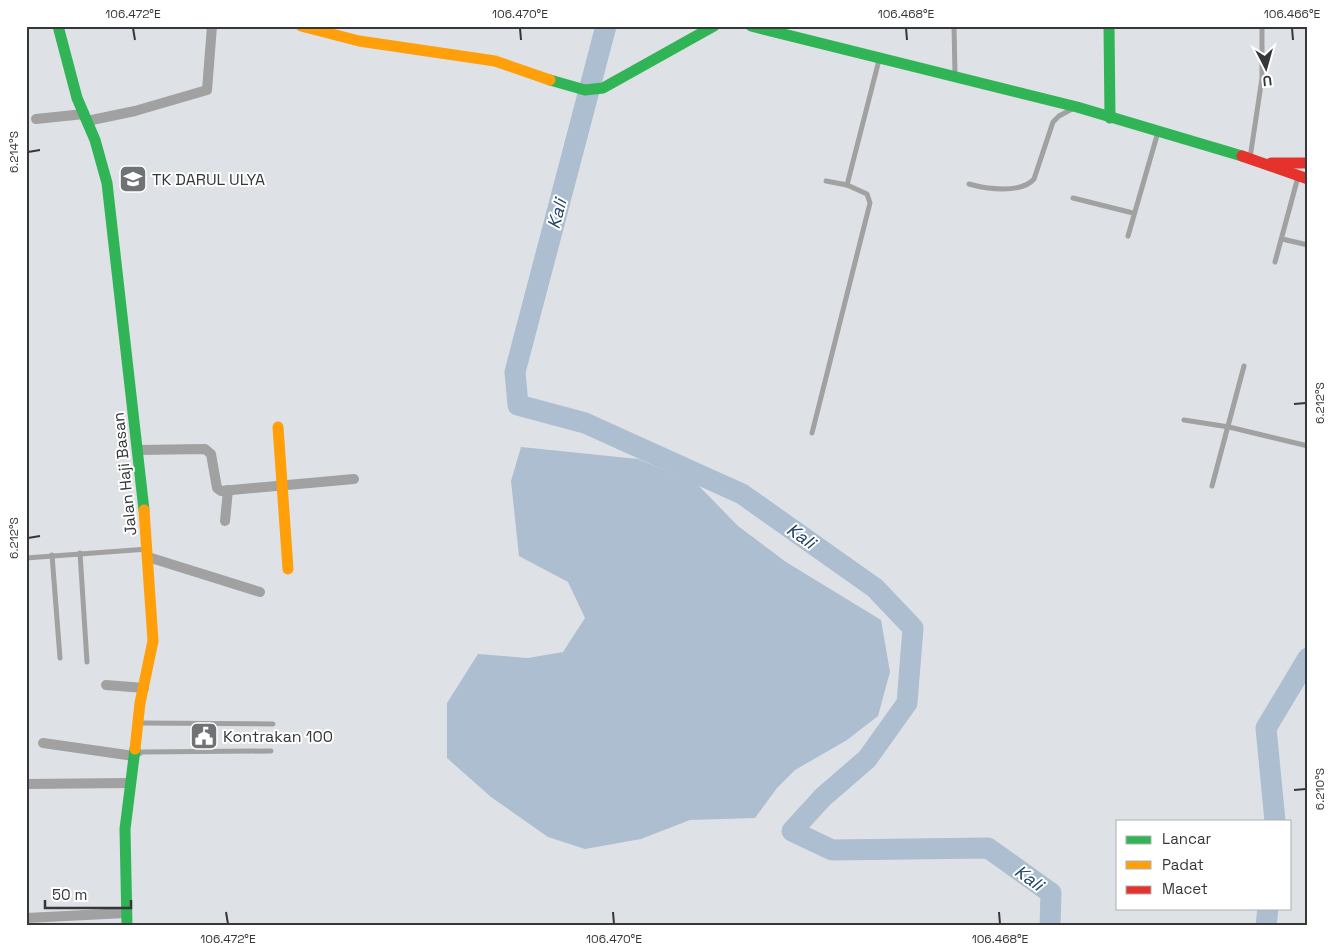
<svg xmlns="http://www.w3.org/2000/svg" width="1334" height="952" viewBox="0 0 1334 952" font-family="'Space Grotesk',sans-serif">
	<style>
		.water { fill: #adbed0 }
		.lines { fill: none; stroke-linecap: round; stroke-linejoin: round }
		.river { stroke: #adbed0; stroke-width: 21 }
		.lane { stroke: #a0a1a0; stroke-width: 5 }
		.street { stroke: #a0a1a0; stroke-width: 10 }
		.fast { stroke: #30b455; stroke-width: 11 }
		.slow { stroke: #ff9f0a; stroke-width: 11 }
		.jam { stroke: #e5322d; stroke-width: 11 }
		.ticks { fill: none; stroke: #35373a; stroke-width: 2 }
		.labels { text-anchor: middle; stroke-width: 4; stroke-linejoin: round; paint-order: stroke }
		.poi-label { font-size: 16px; fill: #35373a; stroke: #fff; text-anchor: start }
		.street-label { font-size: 16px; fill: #35373a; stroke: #fff }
		.water-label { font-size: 18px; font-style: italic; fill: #224568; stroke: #fff }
		.neatline { fill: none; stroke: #35373a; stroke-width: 2 }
		.ticks-label { font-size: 12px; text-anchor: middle; fill: #35373a }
	</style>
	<rect width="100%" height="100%" fill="#dee2e6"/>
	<path class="water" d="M 521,447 L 638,459 L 697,484 L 738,526 L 786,562 L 881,620 L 890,672 L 878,716 L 847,740 L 795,770 L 777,788 L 755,818 L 690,820 L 641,839 L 585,849 L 548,837 L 491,797 L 447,758 L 447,703 L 478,654 L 528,658 L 563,652 L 585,618 L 568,582 L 519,556 L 511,481 Z"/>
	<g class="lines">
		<g class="river">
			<path d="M 606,26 L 515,372 L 518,405 L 585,423 L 742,494 L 875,588 L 913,628 L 907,703 L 867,759 L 823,797 L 792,831 L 832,850 L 988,848 L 1051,893 L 1050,926"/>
			<path d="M 1275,821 L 1266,728 L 1308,658"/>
			<path d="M 1266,926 L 1268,908"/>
		</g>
		<g class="lane">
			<path d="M 954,26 L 955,75"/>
			<path d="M 1250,158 L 1262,78 L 1262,26"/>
			<path d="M 969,184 C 986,189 1021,194 1034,179 L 1053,122 L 1059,116 L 1072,109"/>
			<path d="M 847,185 L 879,60"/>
			<path d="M 1073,198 L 1133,213"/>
			<path d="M 1128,236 L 1158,132"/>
			<path d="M 1282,239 L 1308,245"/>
			<path d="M 1275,262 L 1298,177"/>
			<path d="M 1184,420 L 1229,427 L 1308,446"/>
			<path d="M 812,433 L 870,203 L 867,194 L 847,185 L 826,181"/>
			<path d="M 1212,486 L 1244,366"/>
			<path d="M 80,553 L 87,662"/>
			<path d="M 52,555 L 60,658"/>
			<path d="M 26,558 L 148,549"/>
			<path d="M 138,723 L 273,724"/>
			<path d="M 137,755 L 142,752 L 271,751"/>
		</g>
		<g class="street">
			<path d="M 36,119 L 84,114"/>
			<path d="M 87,121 L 135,111 L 207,90 L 212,26"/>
			<path d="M 138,450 L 205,449 L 211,454 L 217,488 L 221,491 L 354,479"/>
			<path d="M 225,521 L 228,490"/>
			<path d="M 148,557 L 260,592"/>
			<path d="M 106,685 L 144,688"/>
			<path d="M 43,743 L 134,756"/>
			<path d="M 26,784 L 129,783"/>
			<path d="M 26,918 L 126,913"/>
		</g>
		<g class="fast">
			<path d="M 58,26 L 77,98 L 95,140 L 107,183 L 144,510"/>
			<path d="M 751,26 L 1077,107 L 1242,156"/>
			<path d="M 1109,26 L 1110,118"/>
			<path d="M 550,80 L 585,90 L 603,88 L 714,26"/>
			<path d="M 127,926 L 125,829 L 135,749"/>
		</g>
		<g class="slow">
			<path d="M 301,26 L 359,41 L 495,61 L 550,80"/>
			<path d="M 278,427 L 288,569"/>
			<path d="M 135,749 L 140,703 L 153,641 L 144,510"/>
		</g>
		<g class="jam">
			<path d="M 1242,156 L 1308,179"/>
			<path d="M 1271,163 L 1308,163"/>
		</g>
	</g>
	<path class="ticks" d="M 133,28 L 135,40M 520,28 L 521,40M 906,28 L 907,40M 1292,28 L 1293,40M 28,152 L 40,150M 1294,404 L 1306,403M 28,538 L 40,536M 1294,790 L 1306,789M 226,912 L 228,924M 613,912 L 614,924M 999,912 L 1000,924"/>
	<defs>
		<g id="school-square" transform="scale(1.4375)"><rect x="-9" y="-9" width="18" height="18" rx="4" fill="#707376" stroke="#fff"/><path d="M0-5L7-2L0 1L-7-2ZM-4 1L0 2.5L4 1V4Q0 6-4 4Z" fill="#fff"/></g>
		<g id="civic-square" transform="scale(1.4375)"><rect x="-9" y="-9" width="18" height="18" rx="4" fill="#707376" stroke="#fff"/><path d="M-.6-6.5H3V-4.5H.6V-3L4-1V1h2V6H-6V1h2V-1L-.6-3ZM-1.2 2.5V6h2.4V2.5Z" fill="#fff"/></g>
	</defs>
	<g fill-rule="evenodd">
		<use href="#school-square" x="133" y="179"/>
		<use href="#civic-square" x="204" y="736"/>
	</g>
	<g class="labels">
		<g class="poi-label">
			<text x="152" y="185">TK DARUL ULYA</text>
			<text x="223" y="742">Kontrakan 100</text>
		</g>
		<g class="street-label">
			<text transform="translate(124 474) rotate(-96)" y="6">Jalan Haji Basan</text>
		</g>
		<g class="water-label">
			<text transform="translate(557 214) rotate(-75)" y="6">Kali</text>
			<text transform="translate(801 536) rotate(35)" y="6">Kali</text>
			<text transform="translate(1029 878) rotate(36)" y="6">Kali</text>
		</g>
	</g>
	<rect width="1334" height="952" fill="none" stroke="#ffffff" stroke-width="55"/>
	<rect x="1116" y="820" width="175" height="90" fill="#ffffff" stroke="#aeafb0"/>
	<rect x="1126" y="836" width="25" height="8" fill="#30b455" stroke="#aeafb0"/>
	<text x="1162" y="844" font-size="15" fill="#35373a">Lancar</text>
	<rect x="1126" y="861" width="25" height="8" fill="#ff9f0a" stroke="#aeafb0"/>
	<text x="1162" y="870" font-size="15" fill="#35373a">Padat</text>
	<rect x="1126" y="886" width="25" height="8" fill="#e5322d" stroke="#aeafb0"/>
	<text x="1162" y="894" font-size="15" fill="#35373a">Macet</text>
	<g transform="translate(1266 68) rotate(174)" stroke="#ffffff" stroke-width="4" paint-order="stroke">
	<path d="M0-4L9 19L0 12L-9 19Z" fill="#35373a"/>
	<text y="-8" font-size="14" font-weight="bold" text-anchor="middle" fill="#35373a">U</text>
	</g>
	<path d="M45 900v8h86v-8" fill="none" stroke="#35373a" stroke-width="2.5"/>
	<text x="52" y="900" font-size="15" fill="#35373a" stroke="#ffffff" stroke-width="4" paint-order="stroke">50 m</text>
	<rect x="28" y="28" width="1278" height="896" class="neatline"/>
	<g class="ticks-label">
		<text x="133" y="18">106.472°E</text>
		<text x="520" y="18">106.470°E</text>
		<text x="906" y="18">106.468°E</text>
		<text x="1292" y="18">106.466°E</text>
		<text transform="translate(14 152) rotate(-90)" y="4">6.214°S</text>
		<text transform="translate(1320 403) rotate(-90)" y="4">6.212°S</text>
		<text transform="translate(14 538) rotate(-90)" y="4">6.212°S</text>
		<text transform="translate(1320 789) rotate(-90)" y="4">6.210°S</text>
		<text x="228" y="943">106.472°E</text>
		<text x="614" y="943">106.470°E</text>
		<text x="1000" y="943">106.468°E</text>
	</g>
</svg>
